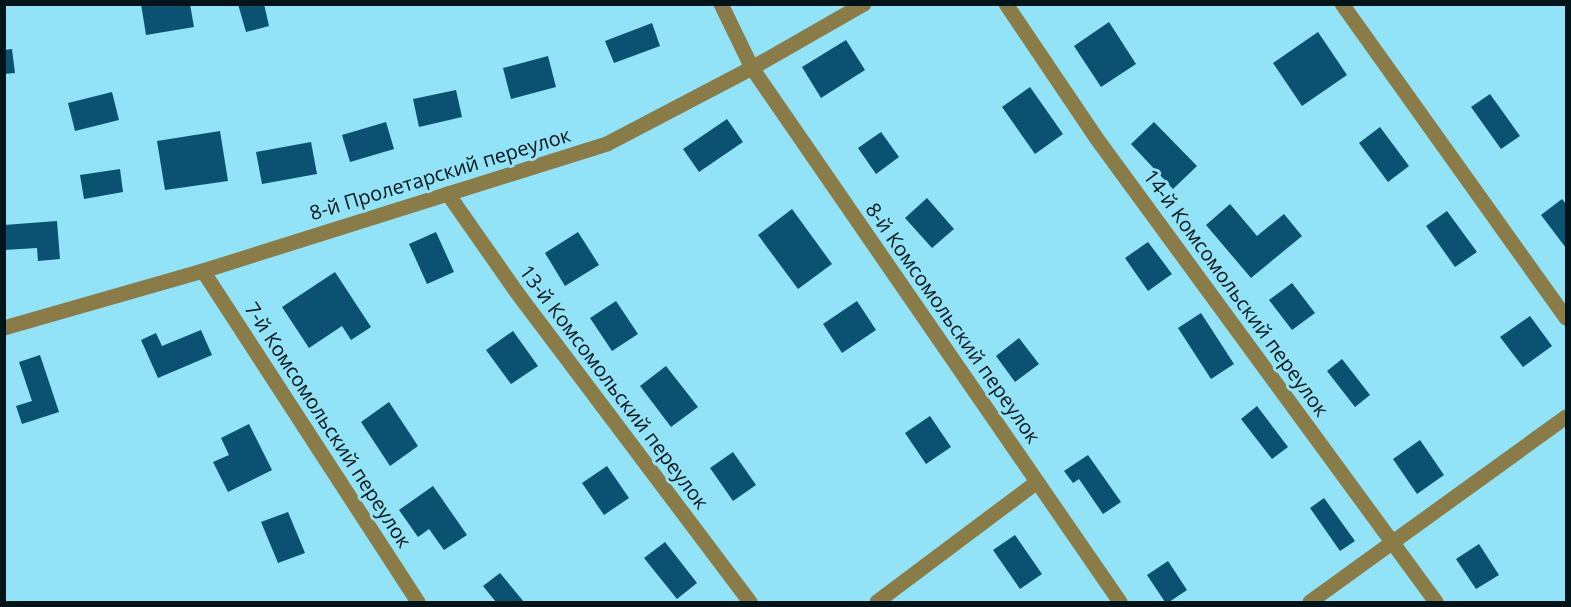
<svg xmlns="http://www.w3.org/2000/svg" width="1571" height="607" viewBox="0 0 1571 607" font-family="'Open Sans',sans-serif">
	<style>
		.building { fill: #0a5172 }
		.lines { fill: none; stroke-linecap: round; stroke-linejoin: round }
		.minor { stroke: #897c48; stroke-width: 15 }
		.labels { text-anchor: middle; stroke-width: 6; stroke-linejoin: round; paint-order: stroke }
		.street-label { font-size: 20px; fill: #001419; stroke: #92e3f7 }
	</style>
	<rect width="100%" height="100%" fill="#92e3f7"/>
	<g class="building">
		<path d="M 141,4 L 190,4 L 194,27 L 146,35 Z"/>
		<path d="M 238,4 L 264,4 L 269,26 L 246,32 Z"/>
		<path d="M 1109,22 L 1136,64 L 1101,87 L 1074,46 Z"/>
		<path d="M 652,23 L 660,46 L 614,63 L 605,41 Z"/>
		<path d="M 1318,32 L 1347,75 L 1302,106 L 1273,63 Z"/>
		<path d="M 846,40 L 865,70 L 821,98 L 802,67 Z"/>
		<path d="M 12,49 L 15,73 L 4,74 L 4,50 Z"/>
		<path d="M 548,56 L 556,87 L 511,99 L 503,68 Z"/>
		<path d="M 1030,87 L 1063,134 L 1035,154 L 1002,107 Z"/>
		<path d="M 456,90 L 462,117 L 419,127 L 413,99 Z"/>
		<path d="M 112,92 L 119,120 L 75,131 L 68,103 Z"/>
		<path d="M 1490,94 L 1520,136 L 1501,149 L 1471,107 Z"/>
		<path d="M 727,119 L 743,142 L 699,172 L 683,149 Z"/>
		<path d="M 386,122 L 394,149 L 350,162 L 342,135 Z"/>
		<path d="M 1154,122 L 1197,166 L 1173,189 L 1131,144 Z"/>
		<path d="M 1380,127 L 1409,166 L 1388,182 L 1359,143 Z"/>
		<path d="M 220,131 L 228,181 L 165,190 L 157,141 Z"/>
		<path d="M 881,132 L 899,157 L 876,174 L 858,148 Z"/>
		<path d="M 311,142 L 317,174 L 262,184 L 256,152 Z"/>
		<path d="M 120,169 L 123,192 L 84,199 L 80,175 Z"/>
		<path d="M 927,198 L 954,229 L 932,248 L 905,218 Z"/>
		<path d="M 1562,199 L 1566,204 L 1566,248 L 1541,215 Z"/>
		<path d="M 1230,204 L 1257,236 L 1284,214 L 1302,236 L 1251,278 L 1206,225 Z"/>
		<path d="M 792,209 L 832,264 L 798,289 L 758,235 Z"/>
		<path d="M 1447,211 L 1477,252 L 1455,267 L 1426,226 Z"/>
		<path d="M 57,221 L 60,259 L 38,261 L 37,248 L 4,250 L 4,225 Z"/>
		<path d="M 436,232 L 454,272 L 427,284 L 409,244 Z"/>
		<path d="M 578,232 L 599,265 L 565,286 L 545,253 Z"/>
		<path d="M 1148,242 L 1172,274 L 1148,291 L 1125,258 Z"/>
		<path d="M 335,272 L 371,327 L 351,340 L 342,326 L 309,348 L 282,307 Z"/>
		<path d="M 1292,283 L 1315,313 L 1292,330 L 1269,300 Z"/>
		<path d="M 616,301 L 638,334 L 612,351 L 590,318 Z"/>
		<path d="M 857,301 L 876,330 L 842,353 L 823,324 Z"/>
		<path d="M 1201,313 L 1234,364 L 1211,379 L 1178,328 Z"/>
		<path d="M 1530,316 L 1552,346 L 1523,367 L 1500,337 Z"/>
		<path d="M 201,330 L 212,355 L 158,378 L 141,340 L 156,333 L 162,346 Z"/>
		<path d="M 513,331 L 538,366 L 511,384 L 486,350 Z"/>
		<path d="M 1019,338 L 1039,364 L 1015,382 L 996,356 Z"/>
		<path d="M 40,355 L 59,412 L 22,424 L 16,406 L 32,401 L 19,362 Z"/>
		<path d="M 1342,359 L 1370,395 L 1355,407 L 1327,371 Z"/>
		<path d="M 666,366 L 698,407 L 671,427 L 640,386 Z"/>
		<path d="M 389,402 L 418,446 L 390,466 L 361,422 Z"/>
		<path d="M 1257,406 L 1288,447 L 1272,459 L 1241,419 Z"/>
		<path d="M 930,416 L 951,447 L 926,464 L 905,433 Z"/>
		<path d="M 249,424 L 272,470 L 228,492 L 213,462 L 229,455 L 221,438 Z"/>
		<path d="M 1420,440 L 1444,475 L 1417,494 L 1393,459 Z"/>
		<path d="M 733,452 L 756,485 L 733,501 L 710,468 Z"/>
		<path d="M 1088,455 L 1121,502 L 1103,514 L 1079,479 L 1073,483 L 1064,471 Z"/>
		<path d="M 607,466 L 629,498 L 604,515 L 582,483 Z"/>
		<path d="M 433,486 L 467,535 L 444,550 L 429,529 L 418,537 L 399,510 Z"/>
		<path d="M 1324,498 L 1355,541 L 1340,551 L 1310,508 Z"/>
		<path d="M 288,512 L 305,553 L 278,563 L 261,522 Z"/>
		<path d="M 1015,535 L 1042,574 L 1020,589 L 993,550 Z"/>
		<path d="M 665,542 L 697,583 L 677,599 L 644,558 Z"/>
		<path d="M 1479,544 L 1499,575 L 1476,589 L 1456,559 Z"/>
		<path d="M 1168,561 L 1187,590 L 1169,602 L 1165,602 L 1147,575 Z"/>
		<path d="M 500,573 L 524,602 L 496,602 L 483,586 Z"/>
	</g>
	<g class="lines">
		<g class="minor">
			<path d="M 721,4 L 752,68 L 1120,602"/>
			<path d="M 1006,4 L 1097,139 L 1436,602"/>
			<path d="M 1342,4 L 1566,318"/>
			<path d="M 448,194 L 518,294 L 750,602"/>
			<path d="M 203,271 L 418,602"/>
			<path d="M 4,328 L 203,271 L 607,144 L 752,68 L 864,4"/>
			<path d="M 877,602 L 1037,482"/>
			<path d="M 1310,602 L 1566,417"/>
		</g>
	</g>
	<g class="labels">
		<g class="street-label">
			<text transform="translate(440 174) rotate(-17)" y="7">8-й Пролетарский переулок</text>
			<text transform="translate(1236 293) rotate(54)" y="7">14-й Комсомольский переулок</text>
			<text transform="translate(953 323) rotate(55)" y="7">8-й Комсомольский переулок</text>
			<text transform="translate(614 387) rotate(53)" y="7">13-й Комсомольский переулок</text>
			<text transform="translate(328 425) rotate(57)" y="7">7-й Комсомольский переулок</text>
		</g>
	</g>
	<rect width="1571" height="607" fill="none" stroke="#001419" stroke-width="12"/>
</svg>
